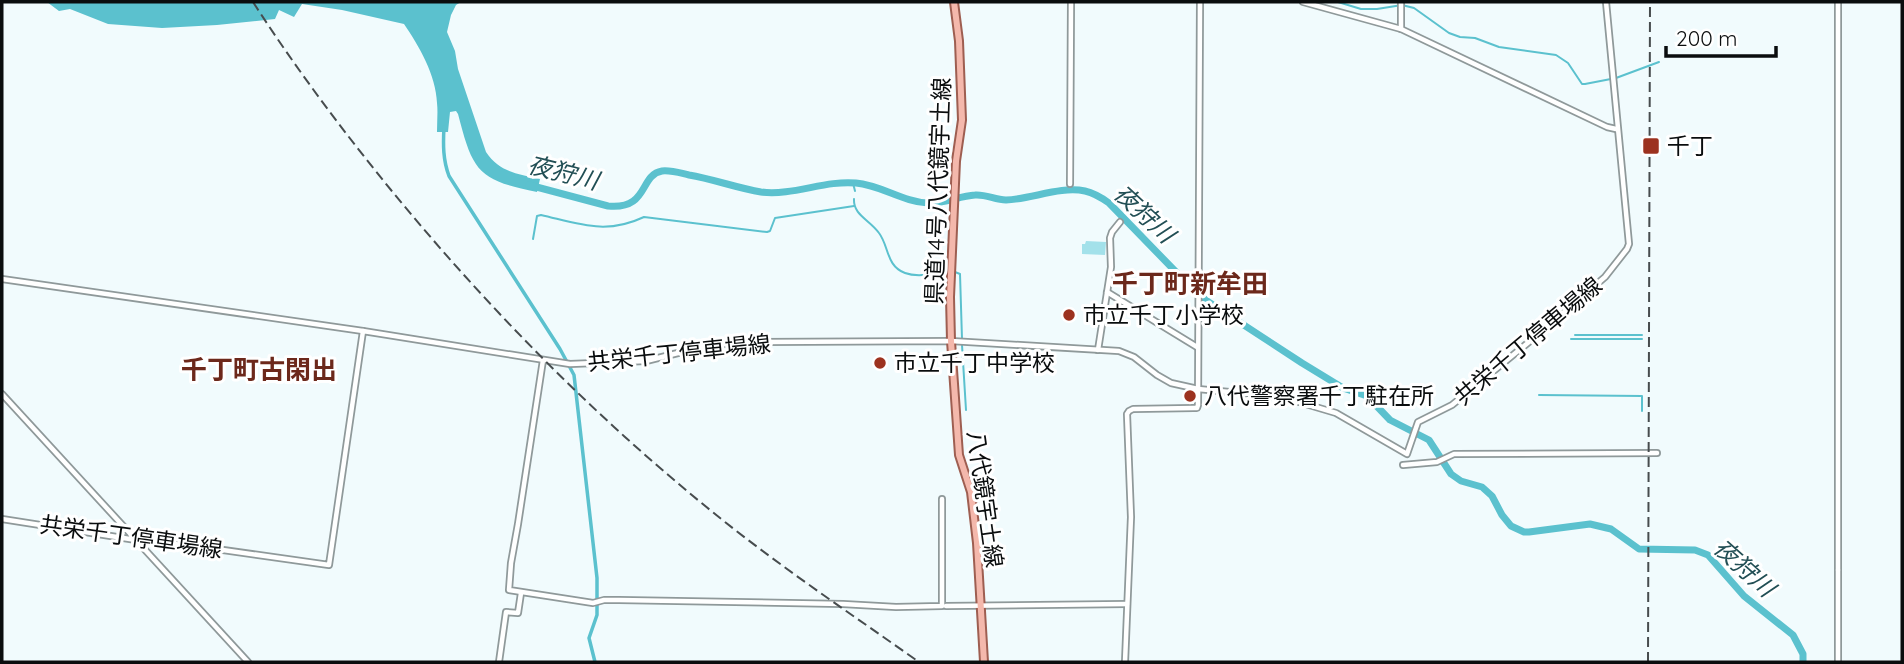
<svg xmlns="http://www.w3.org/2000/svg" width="1904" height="664" viewBox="0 0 1904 664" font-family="Quicksand,'Noto Sans JP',sans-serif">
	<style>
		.green { fill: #a3e1ea }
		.water { fill: #5bc1ce }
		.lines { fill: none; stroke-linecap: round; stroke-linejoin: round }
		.stream { stroke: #5bc1ce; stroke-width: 2 }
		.canal { stroke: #5bc1ce; stroke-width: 3.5 }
		.river { stroke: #5bc1ce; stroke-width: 7 }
		.tertiary-casing { stroke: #8f999a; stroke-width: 8 }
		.secondary-casing { stroke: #8f999a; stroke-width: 8 }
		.primary-casing { stroke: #9e5e51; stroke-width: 10 }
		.tertiary { stroke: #fff; stroke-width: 4.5 }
		.secondary { stroke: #fff; stroke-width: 4.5 }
		.primary { stroke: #f4b8ac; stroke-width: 6 }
		.rail { stroke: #474c4e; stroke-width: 2; stroke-dasharray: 10 5; stroke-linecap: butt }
		.poi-dot { fill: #9c321f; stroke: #fff; stroke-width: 2.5 }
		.labels { text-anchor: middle; stroke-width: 6; stroke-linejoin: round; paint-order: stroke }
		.poi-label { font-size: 23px; fill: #0a0d0e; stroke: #fff; text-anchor: start }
		.street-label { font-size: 23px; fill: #0a0d0e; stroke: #fff }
		.water-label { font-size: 24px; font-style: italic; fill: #224f55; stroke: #fff }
		.quarter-label { font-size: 26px; font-weight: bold; fill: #6c281b; stroke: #fff }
	</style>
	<rect width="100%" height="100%" fill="#f1fbfd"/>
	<path class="green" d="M 1086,241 L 1106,242 L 1105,255 L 1082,254 L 1082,244 L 1085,244 Z"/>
	<path class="water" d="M 47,2 L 461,2 L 456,5 L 451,15 L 447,32 L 455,51 L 458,69 L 486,152 C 499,172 518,174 540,179 L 537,192 C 478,180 473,172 458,114 L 456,111 L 450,112 L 448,132 L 437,132 C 437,122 438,112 437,103 C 436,75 419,46 404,24 L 342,10 L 302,4 L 294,17 L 279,10 L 275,19 L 217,25 L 162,28 L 108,24 L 70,9 L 59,11 Z"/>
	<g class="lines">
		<g class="stream">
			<path d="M 1338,2 L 1361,9 L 1377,9 L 1402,5 L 1414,8 L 1449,33 L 1460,37 L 1475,38 L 1499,47 L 1556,55 L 1568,63 L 1582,84 L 1585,84 L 1616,78 L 1659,62"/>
			<path d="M 853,183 L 855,191"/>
			<path d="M 854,199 C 853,215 870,220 879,233 C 889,246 886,266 905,273 C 918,278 935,273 949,273"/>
			<path d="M 533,239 L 537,216 L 541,215 C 580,224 606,235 644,217 L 767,232 L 770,231 L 775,218 L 854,206"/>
			<path d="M 955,272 L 960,274 L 962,339"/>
			<path d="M 1575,335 L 1642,335"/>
			<path d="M 1571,339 L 1642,339"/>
			<path d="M 962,345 L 966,410"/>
			<path d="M 1539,395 L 1642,396 L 1642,411"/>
		</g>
		<path class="canal" d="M 444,127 C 443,145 443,160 449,176 L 560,349 L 574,375 L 597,578 L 597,615 L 589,638 L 595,662"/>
		<path class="river" d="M 529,185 L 608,206 C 649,210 639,175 662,171 C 671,170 680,173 689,175 C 713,179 737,188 761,192 C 793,196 825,180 856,183 C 881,185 903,202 928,203 C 944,204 959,196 975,195 C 986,194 995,200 1006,200 C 1032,199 1060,186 1085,191 C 1094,193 1102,198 1109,203 L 1177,273 L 1207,301 L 1302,363 L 1343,388 L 1367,396 L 1390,420 L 1429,440 L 1451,474 L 1461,481 L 1482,487 L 1492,496 L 1502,515 L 1511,526 L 1524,532 L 1529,532 L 1590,524 L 1611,529 L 1639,549 L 1695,550 L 1708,555 L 1744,596 L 1793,635 L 1803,654 L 1803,662"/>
		<g class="tertiary-casing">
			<g id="tertiary">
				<path d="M 1303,2 L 1401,29 L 1607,127 L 1616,129"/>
				<path d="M 1401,2 L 1401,29"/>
				<path d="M 1838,2 L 1838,570"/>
				<path d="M 1070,184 L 1071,2"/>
				<path d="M 2,279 L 363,331"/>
				<path d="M 1107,292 L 1197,347"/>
				<path d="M 1098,350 L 1111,267 L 1110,238 L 1112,232 L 1120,222"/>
				<path d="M 543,360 L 518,524 L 511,563 L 509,590 L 593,603 L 604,600 L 619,600 L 843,604 L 896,607 L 942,606 L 942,499"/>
				<path d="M 2,394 L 248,662"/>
				<path d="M 1403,465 L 1437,462 L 1454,454 L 1657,453"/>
				<path d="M 946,606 L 1127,604"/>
				<path d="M 499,662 L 506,612 L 518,613 L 521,593"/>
				<path d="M 1125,662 L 1131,517 L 1127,414 L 1129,411 L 1133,409 L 1194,408 L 1197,408 L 1198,405 L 1200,2"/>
			</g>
		</g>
		<g class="secondary-casing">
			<g id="secondary">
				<path d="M 2,519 L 136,540 L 202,547 L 329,565 L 363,331 L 570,364 L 646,361 L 706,346 L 738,342 L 951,341 L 1119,351 L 1134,357 L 1157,375 L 1171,383 L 1198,389 L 1282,397 L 1336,413 L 1407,454 L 1418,422 L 1452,405 L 1529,342 L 1605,277 L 1627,249 L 1629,244 L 1606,2"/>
				<path d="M 1838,662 L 1838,570"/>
			</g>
		</g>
		<g class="primary-casing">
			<path id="primary" d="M 954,2 L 959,41 L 962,120 L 956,161 L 950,297 L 951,341 L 959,455 L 971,492 L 977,543 L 984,662"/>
		</g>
		<use href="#tertiary" class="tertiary"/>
		<use href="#secondary" class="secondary"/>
		<use href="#primary" class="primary"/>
		<g class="rail">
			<path d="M 253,2 C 295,67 342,130 391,190 C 491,312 602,424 725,522 C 788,572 854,616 919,662"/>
			<path d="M 1648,662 L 1650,2"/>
		</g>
	</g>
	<g class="poi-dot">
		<rect x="1642" y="137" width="18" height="18" rx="3.5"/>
		<circle cx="1069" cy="315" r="7"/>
		<circle cx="880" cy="363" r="7"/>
		<circle cx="1190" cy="396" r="7"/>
	</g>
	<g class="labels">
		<g class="poi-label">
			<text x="1667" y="154">千丁</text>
			<text x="1083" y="323">市立千丁小学校</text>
			<text x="894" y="371">市立千丁中学校</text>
			<text x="1204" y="404">八代警察署千丁駐在所</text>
		</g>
		<g class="street-label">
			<text transform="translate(938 191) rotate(-88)" y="8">県道14号八代鏡宇土線</text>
			<text transform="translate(1528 341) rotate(-40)" y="8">共栄千丁停車場線</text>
			<text transform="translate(679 353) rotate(-6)" y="8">共栄千丁停車場線</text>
			<text transform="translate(985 499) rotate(82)" y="8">八代鏡宇土線</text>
			<text transform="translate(131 537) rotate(8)" y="8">共栄千丁停車場線</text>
		</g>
		<g class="water-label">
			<text transform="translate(563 173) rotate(14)" y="8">夜狩川</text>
			<text transform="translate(1144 214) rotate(43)" y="8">夜狩川</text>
			<text transform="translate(1744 568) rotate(42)" y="8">夜狩川</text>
		</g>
		<g class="quarter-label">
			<text x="1190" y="293">千丁町新牟田</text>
			<text x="259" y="379">千丁町古閑出</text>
		</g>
	</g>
	<rect width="1904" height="664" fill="none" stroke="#0a0d0e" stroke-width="7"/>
	<path d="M1666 46v10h110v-10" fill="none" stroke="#0a0d0e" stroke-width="3.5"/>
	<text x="1676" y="46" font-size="21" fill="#0a0d0e" stroke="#ffffff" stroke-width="5" paint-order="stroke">200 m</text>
</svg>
